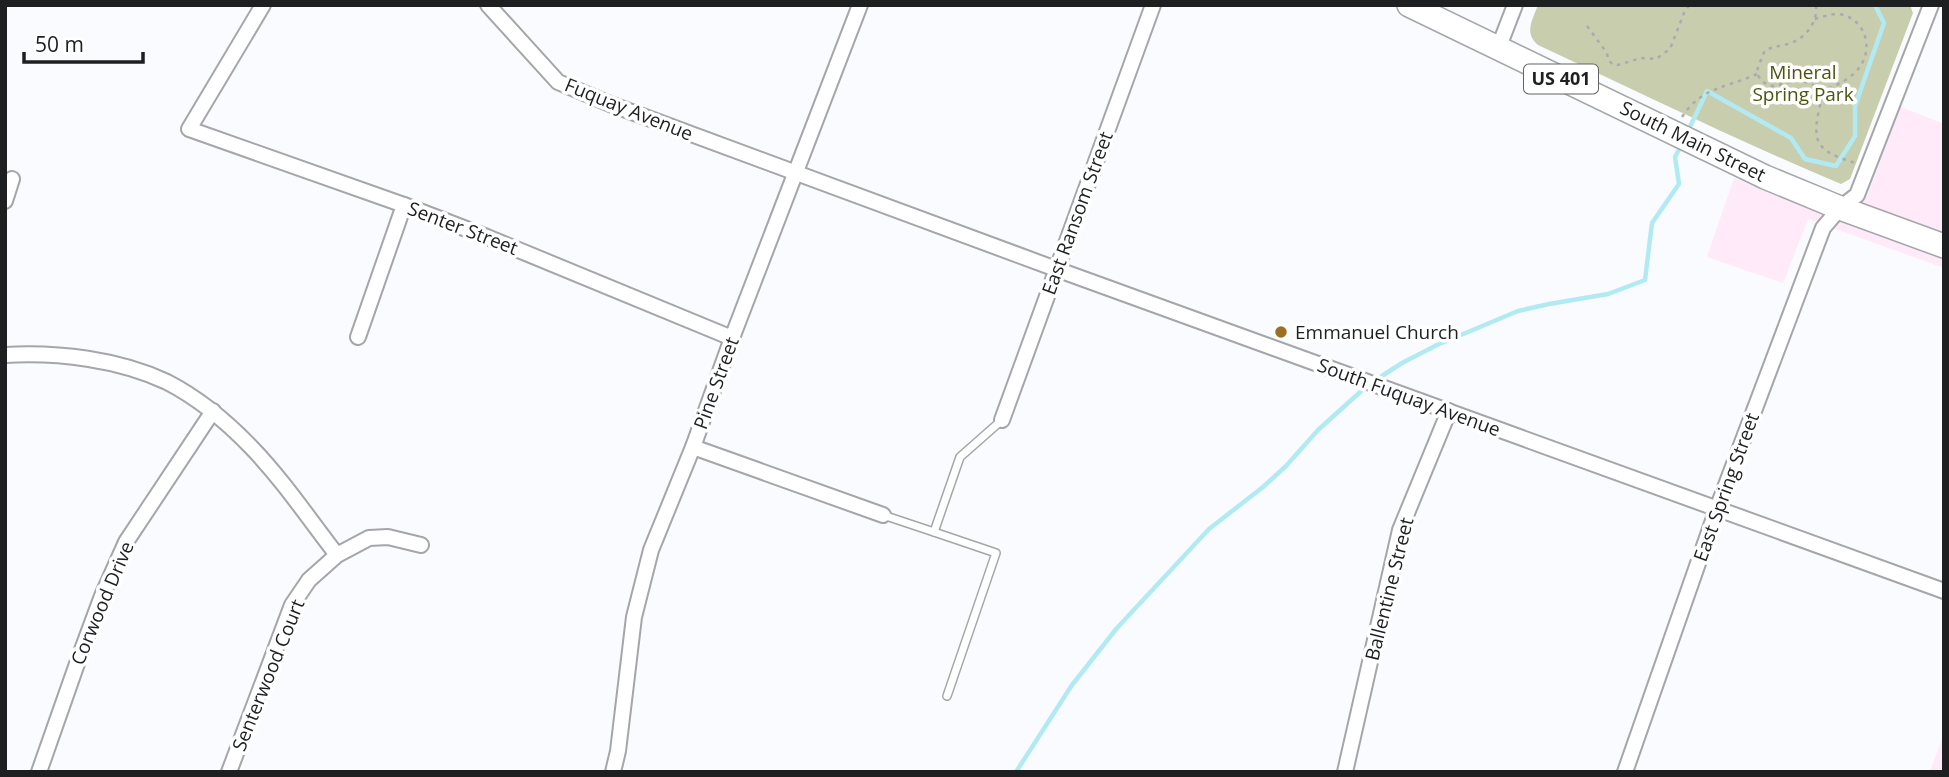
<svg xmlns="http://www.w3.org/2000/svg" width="1949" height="777" viewBox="0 0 1949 777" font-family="'Open Sans',sans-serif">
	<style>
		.commercial { fill: #feeaf9 }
		.green { fill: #c8cdae }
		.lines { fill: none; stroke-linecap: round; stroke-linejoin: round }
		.stream { stroke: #b2eaf4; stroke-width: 4.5 }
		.lane-casing { stroke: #a4a6a9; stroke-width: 10 }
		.street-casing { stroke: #a4a6a9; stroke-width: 18 }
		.primary-casing { stroke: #a4a6a9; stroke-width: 26 }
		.path { stroke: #a9abad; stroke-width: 2.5; stroke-dasharray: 3.5 5; stroke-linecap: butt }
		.lane { stroke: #fff; stroke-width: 7 }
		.street { stroke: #fff; stroke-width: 14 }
		.primary { stroke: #fff; stroke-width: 23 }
		.poi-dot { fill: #9d7021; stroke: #fff; stroke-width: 2.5 }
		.labels { text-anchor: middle; stroke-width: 7; stroke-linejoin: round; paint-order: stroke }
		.shield { fill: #fff; stroke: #626263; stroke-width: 2 }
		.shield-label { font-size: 18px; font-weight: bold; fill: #1e1f20 }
		.park-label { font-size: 19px; fill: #4d5410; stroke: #fff }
		.street-label { font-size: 19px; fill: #1e1f20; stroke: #fff }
		.poi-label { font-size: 19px; fill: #1e1f20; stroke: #fff; text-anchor: start }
	</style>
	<rect width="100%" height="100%" fill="#f9fbfe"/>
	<g class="commercial">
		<path d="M 1901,107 L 1944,124 L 1944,268 L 1808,219 L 1783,283 L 1707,257 L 1734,178 L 1845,223 L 1867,196 Z"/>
		<path d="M 1944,733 L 1944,772 L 1930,772 Z"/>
	</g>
	<path class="green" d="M 1538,5 L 1910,5 L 1913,13 L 1850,179 L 1841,184 C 1738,141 1639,92 1538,45 C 1524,33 1532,21 1538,5 Z"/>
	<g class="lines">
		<g class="stream">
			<path d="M 1687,133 L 1707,91 L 1791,138 L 1805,159 L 1836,166 L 1855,136 L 1855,106 L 1884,23 L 1875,5"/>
			<path d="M 1016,772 L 1072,685 L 1117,628 L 1209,529 L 1263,487 L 1286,466 L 1318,430 L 1368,385 L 1402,363 L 1437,345 L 1518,311 L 1549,304 L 1608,294 L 1645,280 L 1652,223 L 1679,184 L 1675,157 L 1682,144"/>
		</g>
		<g class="lane-casing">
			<g id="lane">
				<path d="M 883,515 L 934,532 L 960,457 L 1002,420"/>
				<path d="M 934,532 L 996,553 L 947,696"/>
			</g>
		</g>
		<g class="street-casing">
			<g id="street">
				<path d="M 263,5 L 189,129 L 404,205 L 487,237 L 732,338"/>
				<path d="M 488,5 L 558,82 L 610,104 L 1056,269 L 1944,591"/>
				<path d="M 1498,49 L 1515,5"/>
				<path d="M 5,201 L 12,179"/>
				<path d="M 358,337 L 404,205"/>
				<path d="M 5,355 C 58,352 118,359 167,382 C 198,398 227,422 251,447 C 283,480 309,519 337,555"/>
				<path d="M 1002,420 L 1153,5"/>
				<path d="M 693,447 L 883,515"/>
				<path d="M 39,772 L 79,658 L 102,596 L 126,542 L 213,411"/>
				<path d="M 229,772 L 292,605 L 309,580 L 337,555 L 369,538 L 388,537 L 421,545"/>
				<path d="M 613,772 L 618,751 L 634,617 L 651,550 L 693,447 L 732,338 L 860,5"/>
				<path d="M 1345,772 L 1400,530 L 1449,411"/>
				<path d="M 1625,772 L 1717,509 L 1823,228 L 1840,208 L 1857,195 L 1931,5"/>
			</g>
		</g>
		<g class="primary-casing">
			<path id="primary" d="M 1409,5 L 1765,177 L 1840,208 L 1944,246"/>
		</g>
		<g class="path">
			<path d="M 1815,19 C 1822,17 1830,14 1837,14 C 1864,16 1875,47 1859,68 C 1853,76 1842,83 1832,87 C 1820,92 1808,79 1795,81 C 1778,83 1770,94 1757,74 L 1758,67 L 1765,50 C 1773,47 1780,46 1788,44 C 1805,39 1818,23 1816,5"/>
			<path d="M 1587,26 L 1607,53 L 1608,59 L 1612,64 L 1618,65 L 1641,58 L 1656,59 L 1670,49 L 1684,13 L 1689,5"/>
			<path d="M 1825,88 C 1821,102 1811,132 1820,144 C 1827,155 1844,159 1855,163"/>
			<path d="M 1682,117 C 1702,86 1727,88 1757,74"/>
		</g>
		<use href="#lane" class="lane"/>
		<use href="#street" class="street"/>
		<use href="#primary" class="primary"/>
	</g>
	<circle class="poi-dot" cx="1281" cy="332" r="7"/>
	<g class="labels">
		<rect class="shield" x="1524" y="64.5" width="74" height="29" rx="5"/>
		<g class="shield-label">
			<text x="1561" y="85">US 401</text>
		</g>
		<g class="park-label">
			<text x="1803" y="79">Mineral<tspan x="1803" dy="22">Spring Park</tspan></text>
		</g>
		<g class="street-label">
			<text transform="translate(629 109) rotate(22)" y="7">Fuquay Avenue</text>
			<text transform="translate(1693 141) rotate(26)" y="7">South Main Street</text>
			<text transform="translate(1077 213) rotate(-70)" y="7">East Ransom Street</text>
			<text transform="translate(463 228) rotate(21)" y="7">Senter Street</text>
			<text transform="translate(716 383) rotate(-70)" y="7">Pine Street</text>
			<text transform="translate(1409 397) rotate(20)" y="7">South Fuquay Avenue</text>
			<text transform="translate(1726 487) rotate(-70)" y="7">East Spring Street</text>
			<text transform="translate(1389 589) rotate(-76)" y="7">Ballentine Street</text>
			<text transform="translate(102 603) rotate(-67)" y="7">Corwood Drive</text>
			<text transform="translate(268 675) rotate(-68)" y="7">Senterwood Court</text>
		</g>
		<g class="poi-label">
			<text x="1295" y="339">Emmanuel Church</text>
		</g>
	</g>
	<rect width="1949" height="777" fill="none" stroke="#1e1f20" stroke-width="14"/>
	<path d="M24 52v10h119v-10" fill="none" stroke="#1e1f20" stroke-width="3.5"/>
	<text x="35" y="52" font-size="21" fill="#1e1f20" stroke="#ffffff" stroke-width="5" paint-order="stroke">50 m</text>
</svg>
